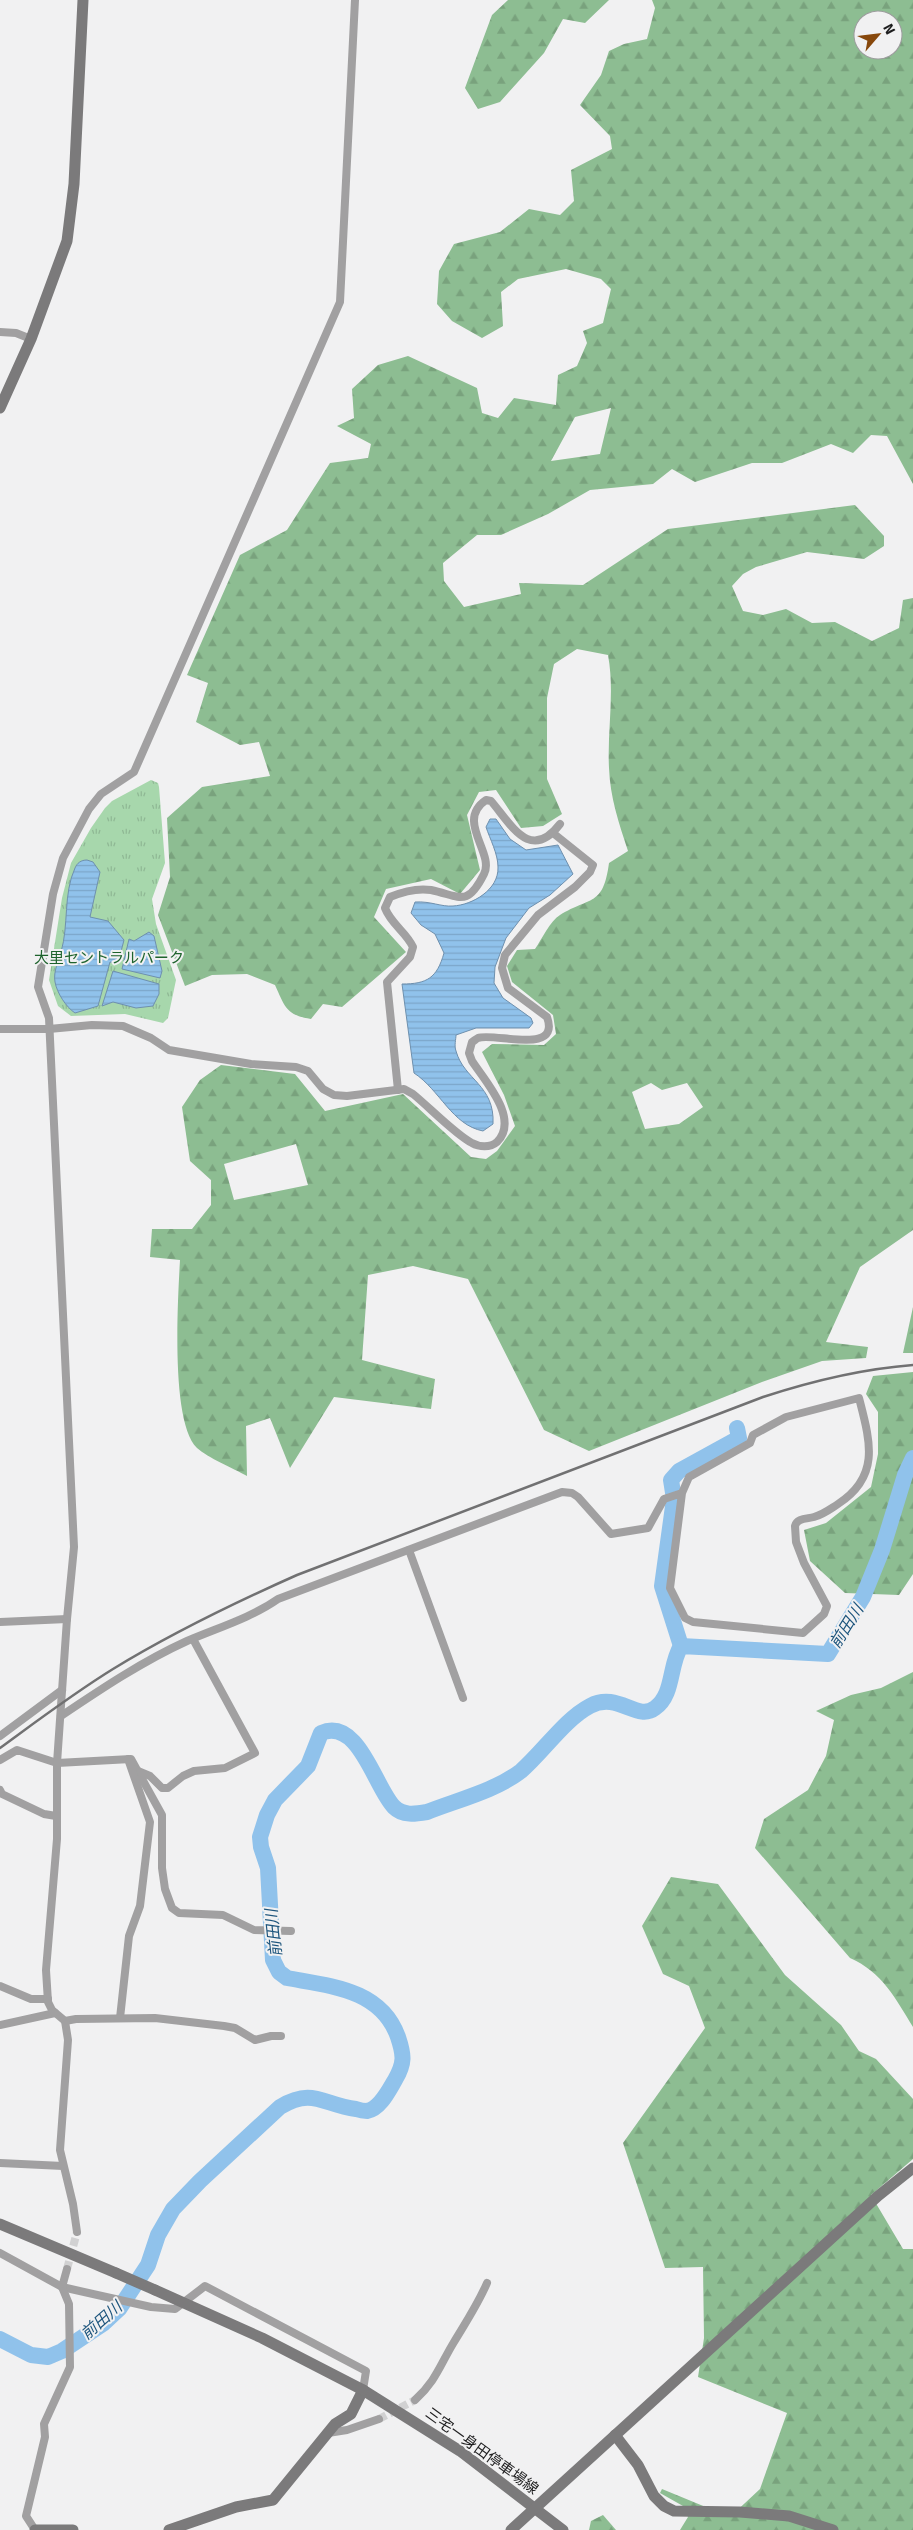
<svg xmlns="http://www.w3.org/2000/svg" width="913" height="2530" viewBox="0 0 913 2530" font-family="Signika,'Noto Sans JP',sans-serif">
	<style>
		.grass { fill: url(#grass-tufts) }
		.forest { fill: url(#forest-firs); fill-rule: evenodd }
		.water { fill: url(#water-rules); stroke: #6e90ae }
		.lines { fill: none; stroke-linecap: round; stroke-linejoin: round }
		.river { stroke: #90c2eb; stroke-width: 16 }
		.street-tunnel { stroke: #d1d1d2; stroke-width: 8; stroke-dasharray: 8 4; stroke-linecap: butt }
		.street { stroke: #a1a0a1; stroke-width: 8 }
		.secondary { stroke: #7b7a7b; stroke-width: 11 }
		.rail { stroke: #717172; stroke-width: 2.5 }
		.secondary-bridge { stroke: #7b7a7b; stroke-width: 11 }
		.labels { text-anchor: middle; stroke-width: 4; stroke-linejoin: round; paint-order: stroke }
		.park-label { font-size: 15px; fill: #1e632d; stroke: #f1f1f2 }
		.street-label { font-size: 15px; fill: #1d1d1e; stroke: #f1f1f2 }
		.water-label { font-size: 16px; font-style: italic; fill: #1d557d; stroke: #f1f1f2 }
	</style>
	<defs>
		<pattern id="grass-tufts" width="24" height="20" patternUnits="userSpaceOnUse" patternTransform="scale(1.25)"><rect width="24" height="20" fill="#a7d7ac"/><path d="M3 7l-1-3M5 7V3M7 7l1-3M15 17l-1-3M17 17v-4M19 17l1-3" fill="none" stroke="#8fb894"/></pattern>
		<pattern id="forest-firs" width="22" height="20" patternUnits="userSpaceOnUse" patternTransform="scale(1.25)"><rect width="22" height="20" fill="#8dbd92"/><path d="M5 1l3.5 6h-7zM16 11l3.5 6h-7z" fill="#79a27d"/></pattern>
		<pattern id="water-rules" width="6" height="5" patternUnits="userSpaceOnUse" patternTransform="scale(1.25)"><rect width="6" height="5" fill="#90c2eb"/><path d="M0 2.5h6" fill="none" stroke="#7ca6c9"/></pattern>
	</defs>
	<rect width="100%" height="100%" fill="#f1f1f2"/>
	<path class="grass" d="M 151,780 L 158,783 L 159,787 L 165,863 L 152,899 L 156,924 L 176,980 L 168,1018 L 163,1023 L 125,1014 L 71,1016 L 58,1006 L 49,980 L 62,898 L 71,863 L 91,828 L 105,808 L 112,801 Z"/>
	<g class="forest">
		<path d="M 508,0 L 609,0 L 585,23 L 563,19 L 544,53 L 500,102 L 478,109 L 465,88 L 492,15 Z"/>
		<path d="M 652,0 L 913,0 L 913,484 L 887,436 L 871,435 L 853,453 L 831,444 L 782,463 L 752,463 L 695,482 L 672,469 L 653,484 L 590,490 L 548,514 L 501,535 L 477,535 L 443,563 L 444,581 L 464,607 L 521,594 L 519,583 L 583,585 L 668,529 L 855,505 L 884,536 L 884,546 L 864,559 L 807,552 L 756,567 L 743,574 L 732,586 L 743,611 L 763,615 L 786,609 L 812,623 L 835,622 L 872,641 L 899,628 L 903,600 L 913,598 L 913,1230 L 860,1267 L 826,1342 L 868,1347 L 866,1358 L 822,1361 L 762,1382 L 589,1451 L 544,1430 L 468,1279 L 413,1266 L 368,1275 L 362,1360 L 435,1379 L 431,1409 L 334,1397 L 290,1468 L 270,1418 L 246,1426 L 247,1476 C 233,1468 208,1458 197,1448 C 170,1422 178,1298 180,1260 L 150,1257 L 152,1229 L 192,1229 L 211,1205 L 211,1180 L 190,1161 L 182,1107 L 200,1080 L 221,1065 L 295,1074 L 325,1111 L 403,1094 L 471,1157 L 486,1159 L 497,1151 L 515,1126 L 504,1095 L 482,1052 L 492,1044 L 544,1045 L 556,1034 L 553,1015 L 512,982 L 507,966 L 517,950 L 535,949 C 542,939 550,921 560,915 C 591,896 603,907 609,863 L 628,851 C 619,824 610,797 609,768 C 607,730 615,693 608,655 L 577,649 L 554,664 L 547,698 L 547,779 L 562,814 L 543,826 L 521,828 L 496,790 L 479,792 L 467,815 L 480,870 L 460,894 L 431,879 L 386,889 L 374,917 L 406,952 L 342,1007 L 323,1004 L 311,1019 C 286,1015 285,1007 275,985 L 247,974 L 212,975 L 185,986 L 158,915 L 170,877 L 167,818 L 202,787 L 270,776 L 259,742 L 240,745 L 196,722 L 208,683 L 187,675 L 240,555 L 287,530 L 330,463 L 368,458 L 371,444 L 337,426 L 354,418 L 352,389 L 378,365 L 408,356 L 477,388 L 482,413 L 498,418 L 514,398 L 556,405 L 558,375 L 577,366 L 587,343 L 583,331 L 603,323 L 611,289 L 601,279 L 566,269 L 518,279 L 501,292 L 503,326 L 482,338 L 452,321 L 437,304 L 439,271 L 454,244 L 500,232 L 529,209 L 560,215 L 574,201 L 571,170 L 612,149 L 610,136 L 580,105 L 601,75 L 609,51 L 624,44 L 647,39 L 655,8 ZM 863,20 L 893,20 L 893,50 L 863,50 ZM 611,408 L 600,454 L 551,461 L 575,417 ZM 651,1083 L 662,1090 L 687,1083 L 703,1107 L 679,1124 L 645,1129 L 632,1092 ZM 296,1144 L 308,1185 L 234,1200 L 224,1164 Z"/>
		<path d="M 913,1307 L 913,1353 L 903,1353 Z"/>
		<path d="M 913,1372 L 913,1574 L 899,1595 L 845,1593 L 810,1561 L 804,1530 L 826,1523 L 871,1487 L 878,1454 L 878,1412 L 866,1394 L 873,1376 Z"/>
		<path d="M 913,1672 L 913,2027 C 896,1999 882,1972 850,1958 L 755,1848 L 764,1819 L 808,1790 L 826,1756 L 834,1720 L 816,1711 L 851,1695 L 881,1688 Z"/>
		<path d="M 671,1877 L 718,1884 L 785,1975 L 841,2025 L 859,2051 L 876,2059 L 913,2099 L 913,2159 L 871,2195 L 903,2249 L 913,2249 L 913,2530 L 680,2530 L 688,2517 L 683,2506 L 660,2493 L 662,2489 L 730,2517 L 760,2489 L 787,2413 L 698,2377 L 704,2338 L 703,2267 L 665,2268 L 623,2143 L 705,2028 L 689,1986 L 663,1974 L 642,1926 Z"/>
		<path d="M 603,2515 L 616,2530 L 589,2530 L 591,2521 Z"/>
	</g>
	<g class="water">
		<path d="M 490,819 L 496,819 L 510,839 L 526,850 L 558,845 L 573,874 L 550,895 L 529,908 L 506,938 L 495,967 L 494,983 L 503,998 L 531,1018 L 533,1023 L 529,1028 L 476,1028 L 456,1035 C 456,1039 454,1046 456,1051 C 464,1080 495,1085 493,1124 L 483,1131 C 452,1125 440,1090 414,1073 L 402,984 C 427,984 437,978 444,953 L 435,934 L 421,925 L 411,913 L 415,902 C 431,901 441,907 453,906 C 472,905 499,890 498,867 C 498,854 490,839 486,827 Z"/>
		<path d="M 87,860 L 93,862 L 100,872 L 90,917 L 108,921 L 124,940 L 118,963 L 110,962 L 98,1006 L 75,1013 C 66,1007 57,993 55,982 C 53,971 59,961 61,952 C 69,925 63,894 75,868 C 77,863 81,860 87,860 Z"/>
		<path d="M 149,932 L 154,936 L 162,971 L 160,978 L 122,969 L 129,939 L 134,941 Z"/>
		<path d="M 113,971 L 159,984 L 159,994 L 153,1006 L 136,1008 L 113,1002 L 102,1006 Z"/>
	</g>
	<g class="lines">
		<g class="river">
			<path d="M 681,1646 L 662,1586 L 674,1499 L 671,1480 L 679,1471 L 739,1438 L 737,1428"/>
			<path d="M 0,2339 L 31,2355 L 48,2357 L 62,2351 L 104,2323 L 119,2309 L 148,2265 L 158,2235 L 173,2209 L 200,2181 L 280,2107 C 313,2087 323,2105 356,2109 C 359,2110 364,2111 367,2111 C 380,2109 389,2090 395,2080 C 405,2063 404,2055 398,2037 C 381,1989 330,1986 287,1978 L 279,1972 L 273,1960 L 268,1868 L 261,1847 L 260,1837 L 267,1815 L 275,1800 L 308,1766 L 321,1733 C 359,1717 375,1788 394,1807 C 403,1816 415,1814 427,1812 C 457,1800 495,1791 521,1771 C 543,1752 565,1719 590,1706 C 618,1691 637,1722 655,1708 C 674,1695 669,1665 681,1646 L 828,1654 L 863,1597 L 882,1550 L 905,1475 L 913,1458"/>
		</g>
		<g class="street-tunnel">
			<path d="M 67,2269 L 77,2232"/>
			<path d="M 379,2419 L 415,2400"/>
		</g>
		<g class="street">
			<path d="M 0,332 L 16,333 L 31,339"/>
			<path d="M 0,1029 L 49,1029 L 92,1025 L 123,1026 L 151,1038 L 169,1050 L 251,1064 L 296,1067 L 308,1071 L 323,1089 L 334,1095 L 347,1096 L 404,1089 L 413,1094 C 428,1106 456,1135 472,1143 C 479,1147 490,1148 497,1142 C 520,1119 485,1081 472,1061 L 469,1053 L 472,1042 C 474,1041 476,1039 478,1038 C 494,1032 561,1056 547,1017 L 508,988 L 502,968 L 505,955 L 538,915 L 575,887 L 590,872 L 593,865 L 553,833"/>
			<path d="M 398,1090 L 387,982 L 410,957 L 413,947 C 406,932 391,924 385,908 L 390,897 C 402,892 418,888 431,890 C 460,896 467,908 484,874 C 495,853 455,821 486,800 L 491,801 C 511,824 530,863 560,824"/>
			<path d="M 409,1550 L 463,1698"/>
			<path d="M 0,1622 L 67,1619"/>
			<path d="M 61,1716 C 101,1689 143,1661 187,1641 C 217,1628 251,1618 278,1599 L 562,1492 L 572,1493 L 578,1497 L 611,1534 L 648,1528 L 664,1499 L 682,1493 L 689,1477 L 750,1443 L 753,1435 L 786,1417 L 859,1398 C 870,1441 881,1476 838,1504 C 830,1509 824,1514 814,1517 C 807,1519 797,1518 795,1526 L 796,1542 L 804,1563 L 827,1606 L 824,1614 L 803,1633 L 693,1622 L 685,1618 L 670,1588 L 682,1493"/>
			<path d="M 0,1736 L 62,1690"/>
			<path d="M 0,1760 L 17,1750 L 57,1763 L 131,1759 L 162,1815 L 162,1868 L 165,1889 L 172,1908 L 179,1913 L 223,1915 L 254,1930 L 291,1931"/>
			<path d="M 138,1771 L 150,1776 L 162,1788 L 168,1788 L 183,1776 L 194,1771 L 225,1768 L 255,1753 L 193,1639"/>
			<path d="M 0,1790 L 2,1794 L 44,1814 L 56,1816"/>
			<path d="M 0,1986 L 31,1999 L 48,1999"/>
			<path d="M 120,2018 L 129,1936 L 140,1906 L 150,1822 L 128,1759"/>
			<path d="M 65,2021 L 76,2019 L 155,2018 L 224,2026 L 235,2028 L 255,2040 L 271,2036 L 281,2036"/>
			<path d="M 0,2025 L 55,2013"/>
			<path d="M 0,2163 L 63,2166"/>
			<path d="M 77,2232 L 73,2204 L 60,2150 L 68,2040 L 65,2021 L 52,2010 L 48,2002 L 46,1970 L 57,1839 L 57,1763 L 67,1619 L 74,1547 L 49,1018 L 38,987 L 53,894 L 63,858 L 89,809 L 101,794 L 134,772 L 340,302 L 355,0"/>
			<path d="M 0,2253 L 62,2287 L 151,2307 L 175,2309 L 205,2286 L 366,2371 L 363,2390"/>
			<path d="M 415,2400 C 436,2381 440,2365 454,2342 C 466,2322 478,2304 487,2283"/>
			<path d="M 328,2433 L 347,2430 L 379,2419"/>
			<path d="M 35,2530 L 26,2516 L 45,2437 L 44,2424 L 70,2367 L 69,2304 L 62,2287 L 67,2269"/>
		</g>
		<g class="secondary">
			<path d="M 0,408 L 31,339 L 67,241 L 74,184 L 83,0"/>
			<path d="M 116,2273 L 155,2290"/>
			<path d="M 615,2435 L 638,2465 L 654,2496 L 664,2506 L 674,2511 L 740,2512 L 789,2516 L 833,2530"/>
			<path d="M 35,2530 L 73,2530"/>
			<path d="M 169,2530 L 236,2507 L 273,2500 L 335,2424 L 351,2414 L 363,2390 L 460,2451 L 563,2530"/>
			<path d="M 511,2530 L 878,2196 L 913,2168"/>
		</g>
		<path class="rail" d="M 0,1748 C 37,1721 74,1693 113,1669 C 172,1633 234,1603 297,1575 L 763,1397 C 812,1381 861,1369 913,1365"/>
		<g class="secondary-bridge">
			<path d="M 0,2224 L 116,2273"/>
			<path d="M 155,2290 L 262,2338 L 363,2390"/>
		</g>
	</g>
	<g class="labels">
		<g class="park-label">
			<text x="109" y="963">大里セントラルパーク</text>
		</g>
		<g class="street-label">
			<text transform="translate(482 2451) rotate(36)" y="5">三宅一身田停車場線</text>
		</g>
		<g class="water-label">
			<text transform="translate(846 1626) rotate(-58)" y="6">前田川</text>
			<text transform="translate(273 1933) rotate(-96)" y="6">前田川</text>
			<text transform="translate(101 2320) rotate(-41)" y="6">前田川</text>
		</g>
	</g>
	<g transform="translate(878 35) rotate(62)"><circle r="24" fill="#f1f1f2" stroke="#9c9c9d"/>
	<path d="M0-4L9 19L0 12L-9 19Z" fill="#87480c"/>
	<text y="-8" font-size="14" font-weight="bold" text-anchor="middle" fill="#1d1d1e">N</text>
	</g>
</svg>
